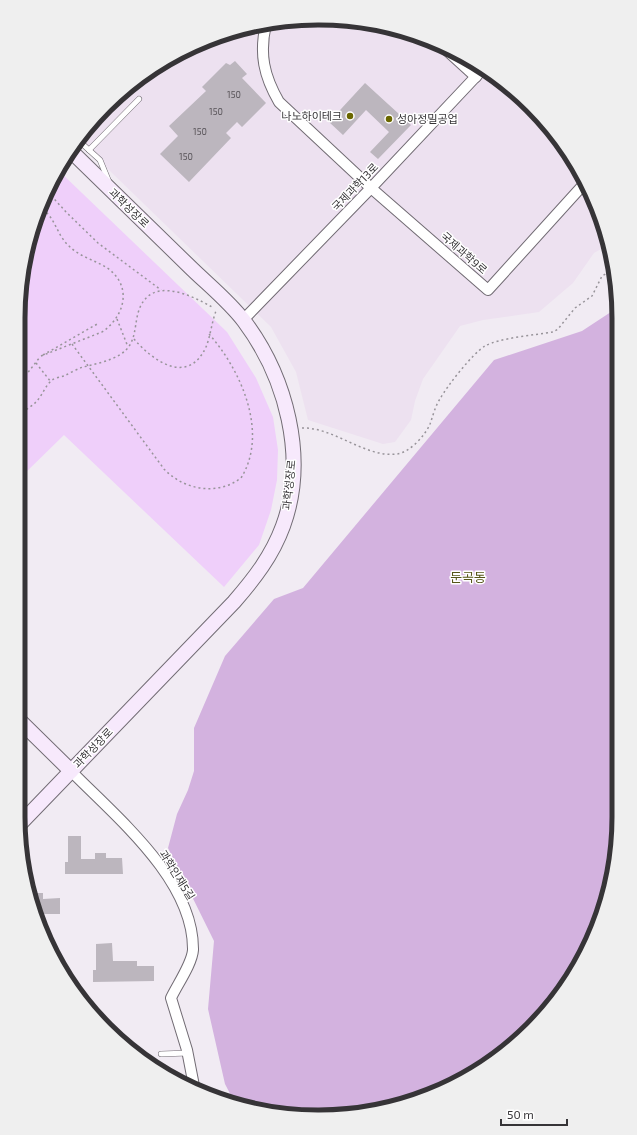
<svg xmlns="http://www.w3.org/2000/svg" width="637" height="1135" viewBox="0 0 637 1135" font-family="'Exo 2','Noto Sans KR',sans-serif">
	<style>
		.built { fill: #ede1f0 }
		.green { fill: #efcffa }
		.forest { fill: #d3b2df }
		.building { fill: #bcb6be }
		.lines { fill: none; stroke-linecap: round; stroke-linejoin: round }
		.lane-casing { stroke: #716b73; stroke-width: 6 }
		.street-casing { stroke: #716b73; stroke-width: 12 }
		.secondary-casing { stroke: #716b73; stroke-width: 16 }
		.path { stroke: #98949a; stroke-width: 1.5; stroke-dasharray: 2 3; stroke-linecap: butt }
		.lane { stroke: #fff; stroke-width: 5 }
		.street { stroke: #fff; stroke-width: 10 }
		.secondary { stroke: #f7e9fc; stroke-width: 14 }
		.poi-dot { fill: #6a6700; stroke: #fff; stroke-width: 1.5 }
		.labels { text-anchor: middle; stroke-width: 3; stroke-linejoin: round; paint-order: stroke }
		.number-label { font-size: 9px; fill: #585459 }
		.poi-label { font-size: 11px; fill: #363437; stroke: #fff; text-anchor: end }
		.street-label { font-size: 11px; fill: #363437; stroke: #fff }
		.quarter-label { font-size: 13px; fill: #565518; stroke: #fff }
		.rim { fill: none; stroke: #363437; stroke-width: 5 }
	</style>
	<rect width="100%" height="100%" fill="#f1ebf3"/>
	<path class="built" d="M 299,19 L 358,21 L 415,34 L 469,58 L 531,106 L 568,152 L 603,222 L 608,245 L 594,253 L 573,283 L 539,312 L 483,320 L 460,326 L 423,379 L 415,401 L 411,420 L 395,442 L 383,444 L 308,420 L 296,372 L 271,327 L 78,140 L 93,120 L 136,80 L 186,49 L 241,28 Z"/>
	<path class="green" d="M 58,170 L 227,332 L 256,378 L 273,417 L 278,450 L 277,480 L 271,510 L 259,545 L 224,587 L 64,435 L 18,480 L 19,299 L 28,241 Z"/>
	<path class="forest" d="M 617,308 L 618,836 L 603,913 L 579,967 L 516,1043 L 433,1094 L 338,1116 L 236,1105 L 225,1084 L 208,1009 L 214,941 L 168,848 L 177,814 L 188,790 L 194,771 L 194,728 L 225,656 L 274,599 L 303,588 L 494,360 L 582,331 Z"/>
	<g class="building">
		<path d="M 235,61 L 247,74 L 242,78 L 266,103 L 242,127 L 237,122 L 226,133 L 231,138 L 189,182 L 160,154 L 178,136 L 169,126 L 206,91 L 202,87 L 226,63 L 230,65 Z"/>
		<path d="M 365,83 L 411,125 L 378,159 L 370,152 L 389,132 L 366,110 L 343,135 L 329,122 Z"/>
		<path d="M 97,117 L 103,122 L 88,137 L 84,133 Z"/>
		<path d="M 68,836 L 81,836 L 81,859 L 95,859 L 95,853 L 106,853 L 106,858 L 122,858 L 123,874 L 65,874 L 65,862 L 68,862 Z"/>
		<path d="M 32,893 L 43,893 L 43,899 L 60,898 L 60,914 L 35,914 Z"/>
		<path d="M 112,943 L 113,961 L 137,961 L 137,966 L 154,966 L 154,981 L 93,982 L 93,970 L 96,970 L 96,944 Z"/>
	</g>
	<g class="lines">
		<g class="lane-casing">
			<g id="lane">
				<path d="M 78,140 L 100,160 L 109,182"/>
				<path d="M 89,150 L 139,99"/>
				<path d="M 161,1054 L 188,1053"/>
			</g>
		</g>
		<g class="street-casing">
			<g id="street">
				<path d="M 266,24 C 259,54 264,76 279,102 L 371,188 L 488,290 L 584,184"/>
				<path d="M 442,46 L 476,77"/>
				<path d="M 243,320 L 371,188 L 483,69"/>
				<path d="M 71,771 C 116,817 194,880 193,950 C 192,964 177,985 171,998 L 187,1050 L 194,1086"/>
			</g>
		</g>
		<g class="secondary-casing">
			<g id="secondary">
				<path d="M 18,719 L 71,771"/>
				<path d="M 19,825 L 234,602 C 254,579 272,556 283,526 C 308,458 286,377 244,321 C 228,300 206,283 188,265 C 149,227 110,189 71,151"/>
			</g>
		</g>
		<g class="path">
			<path d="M 48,192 L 66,212 L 98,243 L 161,290"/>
			<path d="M 117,319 L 128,347"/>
			<path d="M 134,339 C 153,361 188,386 206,347 C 210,338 212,321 216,311"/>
			<path d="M 72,344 L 164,469 C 184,490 217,496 241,478 C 269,433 241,370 209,334"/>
			<path d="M 43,355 L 99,323"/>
			<path d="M 41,356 L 102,332 C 123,318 133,289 110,270 C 97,260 80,258 68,245 C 57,235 55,217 42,209"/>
			<path d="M 36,363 L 51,382"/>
			<path d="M 19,384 L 40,357"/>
			<path d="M 18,415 C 24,411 31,407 36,402 C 42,396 45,386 52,380 C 55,378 60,377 64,376 C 70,373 77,369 83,367 C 96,364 110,361 121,354 C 136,344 134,329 138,313 C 149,275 189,294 212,307"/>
			<path d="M 302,428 C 334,427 365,458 397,454 C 410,452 425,436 430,424 C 433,416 435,406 440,399 C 447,386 473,353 485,346 C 499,338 535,335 553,332 L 558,329 L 575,308 L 592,296 L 602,276 L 614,269"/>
		</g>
		<use href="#lane" class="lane"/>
		<use href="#street" class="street"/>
		<use href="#secondary" class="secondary"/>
	</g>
	<g class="poi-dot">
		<circle cx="350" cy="116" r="4"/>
		<circle cx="389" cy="119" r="4"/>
	</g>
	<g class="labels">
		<g class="number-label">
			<text x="234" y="98">150</text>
			<text x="216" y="115">150</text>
			<text x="200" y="135">150</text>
			<text x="186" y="160">150</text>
		</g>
		<g class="poi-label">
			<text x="342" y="120">나노하이테크</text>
			<text x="397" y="123" text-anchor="start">성아정밀공업</text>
		</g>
		<g class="street-label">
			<text transform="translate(355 187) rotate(-46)" y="4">국제과학13로</text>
			<text transform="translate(129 208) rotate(44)" y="4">과학성장로</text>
			<text transform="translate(464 253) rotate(41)" y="4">국제과학9로</text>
			<text transform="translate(289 485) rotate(-84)" y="4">과학성장로</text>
			<text transform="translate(93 748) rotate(-46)" y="4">과학성장로</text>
			<text transform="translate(177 875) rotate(58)" y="4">과학인재5길</text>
		</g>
		<g class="quarter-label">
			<text x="468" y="582">둔곡동</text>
		</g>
	</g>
	<path d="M0 0H637V1135H0ZM318 25H319A293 293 0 0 1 612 318V817A293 293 0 0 1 319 1110H318A293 293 0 0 1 25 817V318A293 293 0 0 1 318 25Z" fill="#efefef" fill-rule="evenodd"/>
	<path class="rim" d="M318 25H319A293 293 0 0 1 612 318V817A293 293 0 0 1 319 1110H318A293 293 0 0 1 25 817V318A293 293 0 0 1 318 25Z"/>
	<path d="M501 1119v6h66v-6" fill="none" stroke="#363437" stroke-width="2"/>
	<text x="507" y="1119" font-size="12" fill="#363437" stroke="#ffffff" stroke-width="3" paint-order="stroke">50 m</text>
</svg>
